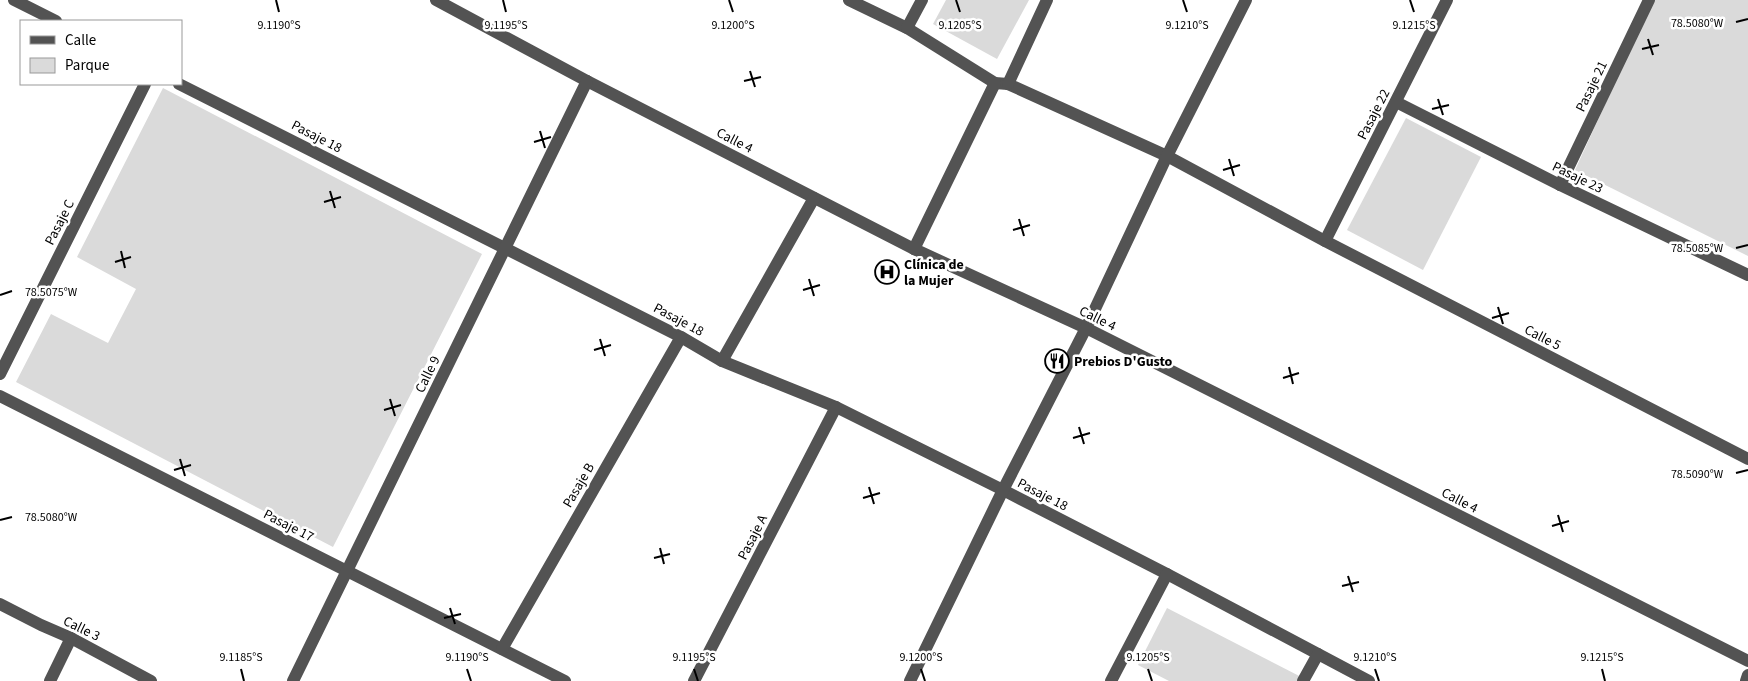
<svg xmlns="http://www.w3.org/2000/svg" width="1748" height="681" viewBox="0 0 1748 681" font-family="'Source Sans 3',sans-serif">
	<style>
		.green { fill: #dadada }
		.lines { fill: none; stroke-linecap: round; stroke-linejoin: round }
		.minor { stroke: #535353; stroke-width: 12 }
		.ticks { fill: none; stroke: #000; stroke-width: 2 }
		.labels { text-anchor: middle; stroke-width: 5; stroke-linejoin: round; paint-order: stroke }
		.street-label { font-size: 14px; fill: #000; stroke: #fff }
		.poi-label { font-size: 14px; font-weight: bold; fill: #000; stroke: #fff; text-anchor: start }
		.ticks-label { font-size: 12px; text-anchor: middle; fill: #000; stroke: #fff; stroke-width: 5; stroke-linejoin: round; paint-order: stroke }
	</style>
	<rect width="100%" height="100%" fill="#fff"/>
	<g class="green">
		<path d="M 946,0 L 1029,0 L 997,59 L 933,24 Z"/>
		<path d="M 1653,0 L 1748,0 L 1748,256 L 1575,170 Z"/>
		<path d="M 163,88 L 482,254 L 333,547 L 16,382 L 51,314 L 108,343 L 136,289 L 77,257 Z"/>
		<path d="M 1406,118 L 1481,157 L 1423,270 L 1347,230 Z"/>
		<path d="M 1167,608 L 1309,681 L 1169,681 L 1138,665 Z"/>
	</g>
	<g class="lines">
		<g class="minor">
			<path d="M 14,0 L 56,21"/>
			<path d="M 436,0 L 587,81 L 914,249 L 1086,328 L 1748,661"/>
			<path d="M 849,0 L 907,28 L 995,83 L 1008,84 L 1167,156 L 1325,241 L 1748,459"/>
			<path d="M 907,28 L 922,0"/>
			<path d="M 179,84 L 681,337 L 722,361 L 836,407 L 1003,490 L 1167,574 L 1369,681"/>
			<path d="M 1008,84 L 1047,0"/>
			<path d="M 1396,102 L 1560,185 L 1748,275"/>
			<path d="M 1560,185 L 1649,0"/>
			<path d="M 1325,241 L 1447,0"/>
			<path d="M 914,249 L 995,83"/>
			<path d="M 722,361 L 814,198"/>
			<path d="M 0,374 L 145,84"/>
			<path d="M 0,396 L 565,681"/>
			<path d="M 0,604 L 41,625 L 71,638 L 151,681"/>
			<path d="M 502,649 L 681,337"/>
			<path d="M 50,681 L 71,638"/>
			<path d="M 293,681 L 587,81"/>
			<path d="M 694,681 L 836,407"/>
			<path d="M 910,681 L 1003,490 L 1086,328 L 1167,156 L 1246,0"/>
			<path d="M 1111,681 L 1167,574"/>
			<path d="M 1303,681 L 1318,654"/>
			<path d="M 1746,681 L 1748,675"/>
		</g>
	</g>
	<path class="ticks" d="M 276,0 L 279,12M 503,0 L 506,12M 729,0 L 733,12M 956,0 L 960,12M 1183,0 L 1187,12M 1410,0 L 1414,12M 1736,22 L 1748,19M 1648,39 L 1653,55M 1642,49 L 1659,45M 750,71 L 755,87M 744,81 L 761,77M 1438,99 L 1443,115M 1432,109 L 1449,105M 540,131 L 545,148M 534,142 L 551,137M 1229,159 L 1234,176M 1223,170 L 1240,165M 330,191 L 335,208M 324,202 L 341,197M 1019,219 L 1024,236M 1013,230 L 1030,225M 1736,248 L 1748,245M 121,251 L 125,268M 115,262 L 131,257M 809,279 L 814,296M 803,290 L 820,285M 0,295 L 12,291M 1498,307 L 1503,324M 1492,318 L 1509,313M 600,339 L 605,356M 594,350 L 611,345M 1289,367 L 1293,384M 1283,378 L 1299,373M 390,399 L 395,416M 384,410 L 401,405M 1079,427 L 1084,444M 1073,438 L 1090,433M 180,459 L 185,476M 174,470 L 191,465M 1736,473 L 1748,470M 869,487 L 874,504M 863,498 L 880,493M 1558,515 L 1563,532M 0,520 L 12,517M 1552,526 L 1569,521M 660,548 L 664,564M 654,558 L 670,554M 1348,576 L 1353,592M 1342,586 L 1359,582M 450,608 L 455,624M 444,618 L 461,614M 241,669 L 244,681M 467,669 L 471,681M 694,669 L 698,681M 921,669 L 925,681M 1148,669 L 1152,681M 1375,669 L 1379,681M 1602,669 L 1605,681"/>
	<defs>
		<g id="hospital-ring" transform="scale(1.25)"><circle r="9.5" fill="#fff" stroke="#000" stroke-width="1.5"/><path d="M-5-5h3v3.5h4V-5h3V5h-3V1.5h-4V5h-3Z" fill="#000"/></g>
		<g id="restaurant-ring" transform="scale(1.25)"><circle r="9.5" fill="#fff" stroke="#000" stroke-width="1.5"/><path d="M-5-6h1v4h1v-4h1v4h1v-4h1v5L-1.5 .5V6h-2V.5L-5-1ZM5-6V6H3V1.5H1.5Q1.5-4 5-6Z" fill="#000"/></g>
	</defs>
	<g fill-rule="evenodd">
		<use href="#hospital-ring" x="887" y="272"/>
		<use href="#restaurant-ring" x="1057" y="361"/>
	</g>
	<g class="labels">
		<g class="street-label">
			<text transform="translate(1591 86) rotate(-64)" y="5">Pasaje 21</text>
			<text transform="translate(1373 114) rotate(-63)" y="5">Pasaje 22</text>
			<text transform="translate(317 136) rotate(27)" y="5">Pasaje 18</text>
			<text transform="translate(735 140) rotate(27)" y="5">Calle 4</text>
			<text transform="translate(1578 177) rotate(26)" y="5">Pasaje 23</text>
			<text transform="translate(59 222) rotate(-63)" y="5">Pasaje C</text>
			<text transform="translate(1098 318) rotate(26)" y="5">Calle 4</text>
			<text transform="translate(679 319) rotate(28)" y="5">Pasaje 18</text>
			<text transform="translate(1543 337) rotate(27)" y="5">Calle 5</text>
			<text transform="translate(427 374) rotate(-64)" y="5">Calle 9</text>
			<text transform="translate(578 485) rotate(-60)" y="5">Pasaje B</text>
			<text transform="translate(1043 494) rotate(27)" y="5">Pasaje 18</text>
			<text transform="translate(1460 500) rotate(27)" y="5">Calle 4</text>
			<text transform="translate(289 525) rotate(27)" y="5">Pasaje 17</text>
			<text transform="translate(752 537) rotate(-63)" y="5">Pasaje A</text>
			<text transform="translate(82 628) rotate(26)" y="5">Calle 3</text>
		</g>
		<g class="poi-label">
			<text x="904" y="269">Clínica de<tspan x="904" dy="16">la Mujer</tspan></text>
			<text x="1074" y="366">Prebios D'Gusto</text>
		</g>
	</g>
	<g class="ticks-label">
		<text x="1697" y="27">78.5080°W</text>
		<text x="279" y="29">9.1190°S</text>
		<text x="506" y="29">9.1195°S</text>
		<text x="733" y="29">9.1200°S</text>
		<text x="960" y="29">9.1205°S</text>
		<text x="1187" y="29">9.1210°S</text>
		<text x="1414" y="29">9.1215°S</text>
		<text x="1697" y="252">78.5085°W</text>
		<text x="51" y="296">78.5075°W</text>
		<text x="1697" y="478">78.5090°W</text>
		<text x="51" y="521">78.5080°W</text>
		<text x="241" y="661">9.1185°S</text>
		<text x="467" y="661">9.1190°S</text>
		<text x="694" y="661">9.1195°S</text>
		<text x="921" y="661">9.1200°S</text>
		<text x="1148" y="661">9.1205°S</text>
		<text x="1375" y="661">9.1210°S</text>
		<text x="1602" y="661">9.1215°S</text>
	</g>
	<rect x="20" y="20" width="162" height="65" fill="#ffffff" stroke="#999999"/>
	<rect x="30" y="36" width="25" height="8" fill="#535353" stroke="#999999"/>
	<text x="65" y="45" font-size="15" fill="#000000">Calle</text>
	<rect x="30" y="58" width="25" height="15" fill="#dadada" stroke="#999999"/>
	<text x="65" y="70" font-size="15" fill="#000000">Parque</text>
</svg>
